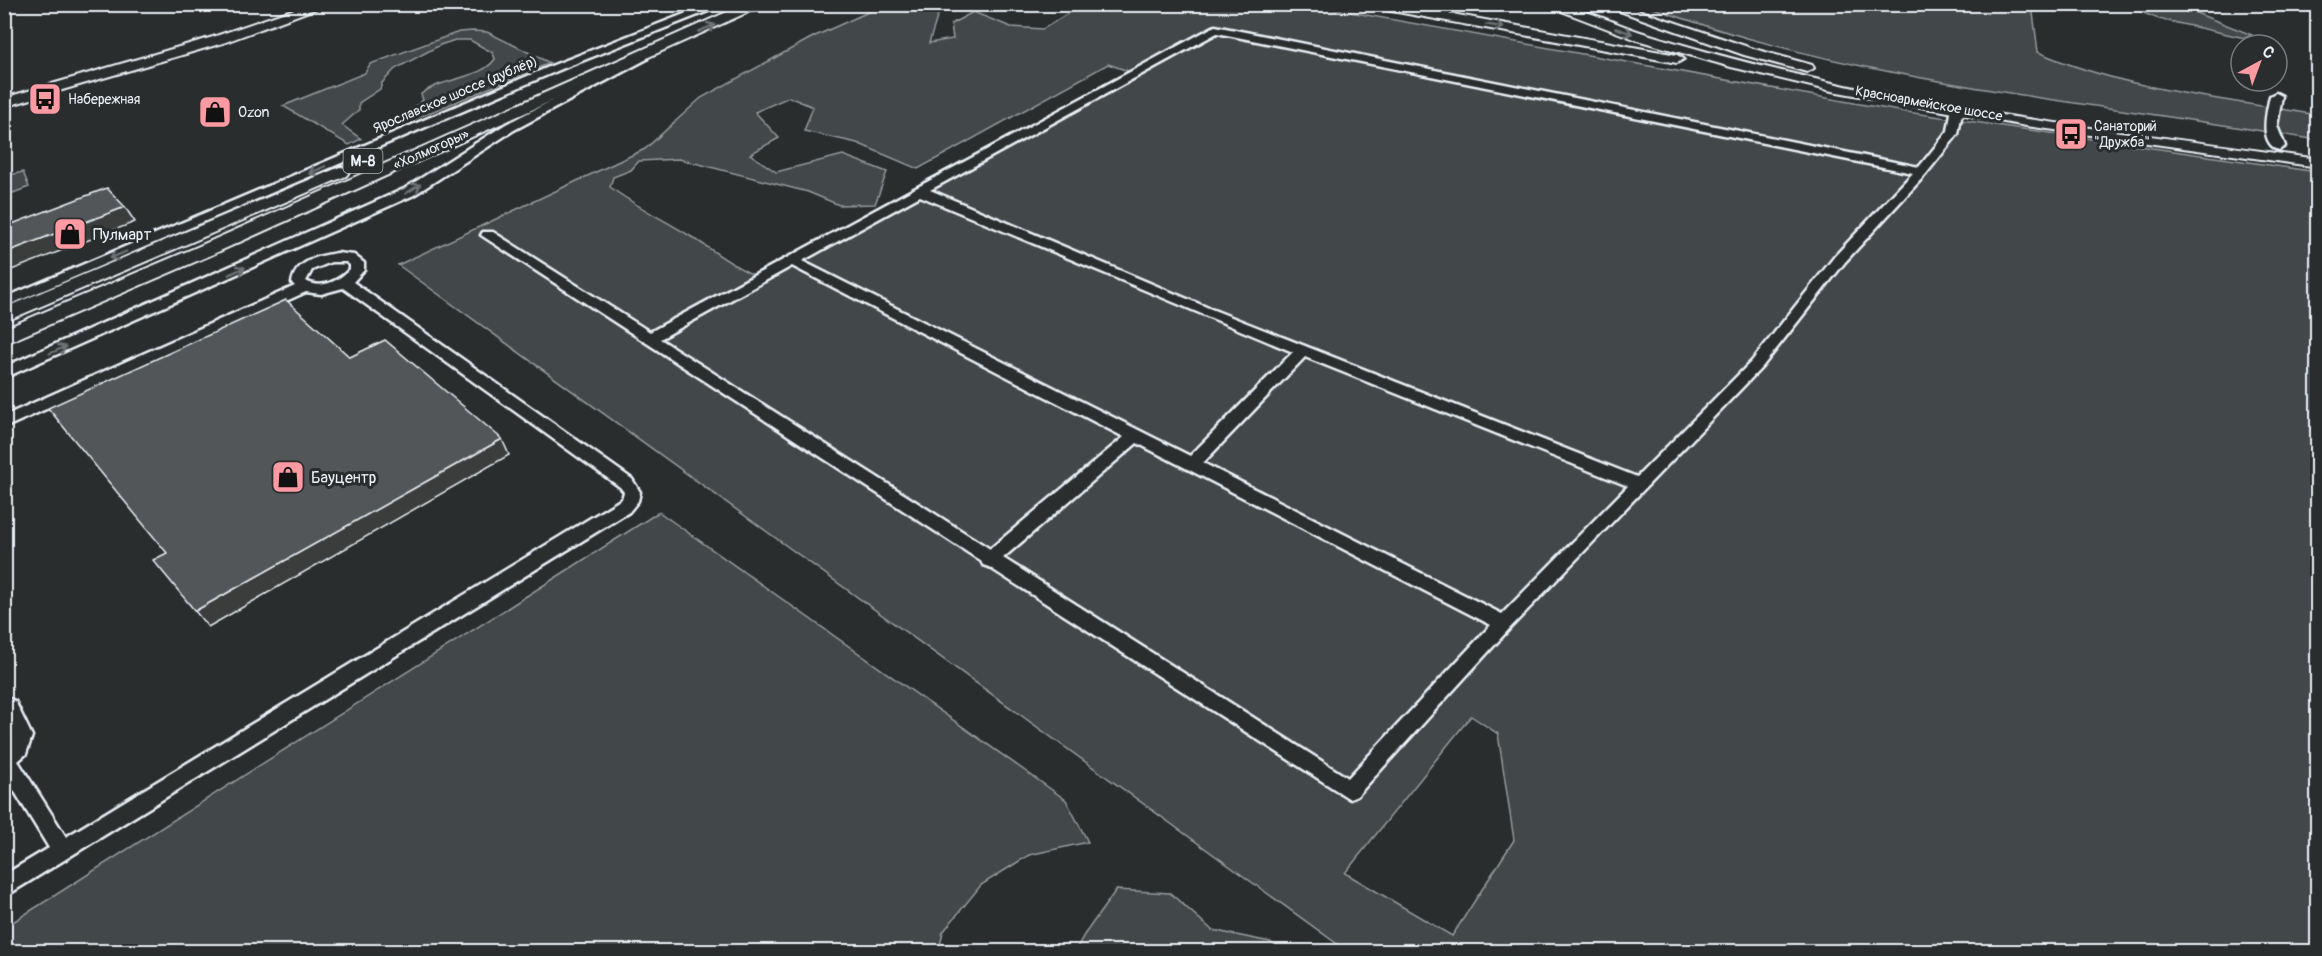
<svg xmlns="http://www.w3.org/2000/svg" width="2322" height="956" viewBox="0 0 2322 956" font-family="Pangolin,sans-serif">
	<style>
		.green { fill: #424648; stroke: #959ca0; stroke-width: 1.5; fill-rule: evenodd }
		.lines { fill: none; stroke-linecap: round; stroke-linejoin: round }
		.minor-casing { stroke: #e8f1f8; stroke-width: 5 }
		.major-casing { stroke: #e8f1f8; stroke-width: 4 }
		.highway-casing { stroke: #e8f1f8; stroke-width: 4 }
		.minor { fill: #2a2d2e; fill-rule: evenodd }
		.major { fill: #2a2d2e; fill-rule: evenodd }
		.highway { fill: #2a2d2e; fill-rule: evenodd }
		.shaded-wall { fill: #3a3d3e; stroke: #e8f1f8; stroke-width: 1.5 }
		.building { fill: #535759; stroke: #e8f1f8; stroke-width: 1.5 }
		.oneway { stroke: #6c7275 }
		.labels { text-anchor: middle; stroke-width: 6; stroke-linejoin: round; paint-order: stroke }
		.far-street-label { font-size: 14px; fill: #e8f1f8; stroke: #2a2d2e }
		.far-poi-label { font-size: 14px; fill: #e8f1f8; stroke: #2a2d2e; text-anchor: start }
		.shield { fill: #2a2d2e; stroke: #afb6bb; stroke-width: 1.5 }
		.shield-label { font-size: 15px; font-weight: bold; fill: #e8f1f8 }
		.poi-label { font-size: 16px; fill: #e8f1f8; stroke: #2a2d2e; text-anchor: start }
	</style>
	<rect width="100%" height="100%" fill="#2a2d2e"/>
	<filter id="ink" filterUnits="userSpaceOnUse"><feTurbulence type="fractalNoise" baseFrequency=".0167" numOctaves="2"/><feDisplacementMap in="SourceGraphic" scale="12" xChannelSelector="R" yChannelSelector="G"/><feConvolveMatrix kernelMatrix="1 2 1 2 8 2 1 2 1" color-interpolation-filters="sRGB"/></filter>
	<g filter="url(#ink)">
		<g class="green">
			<path d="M 886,4 L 941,5 L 929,43 L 953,39 L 951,24 L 973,12 L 1011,27 L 1043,29 L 1081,5 L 1311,5 L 1893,110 L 2317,172 L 2317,951 L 1347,951 L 398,265 L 645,149 L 701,98 L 813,37 ZM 1108,64 L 1128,71 L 921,186 L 754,275 C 730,265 712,249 690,236 C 663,219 635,206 610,187 L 613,177 L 631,170 L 639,161 L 679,159 L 808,192 L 839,205 L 875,204 L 887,172 L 843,155 L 776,172 L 750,154 L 779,138 L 755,112 L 789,97 L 813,107 L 804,131 L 857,143 L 918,169 ZM 1471,716 L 1498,734 L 1514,840 L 1452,936 L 1345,873 Z"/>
			<path d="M 1645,5 L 2032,5 L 2038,52 C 2125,90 2224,99 2317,115 L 2317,140 C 2092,101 1861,85 1645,5 Z"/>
			<path d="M 2123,5 L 2176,5 L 2252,35 L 2245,38 L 2159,19 Z"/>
			<path d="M 473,31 L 487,32 L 550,63 L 417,118 L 404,115 L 423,100 L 421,94 C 443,77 482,79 495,59 L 493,53 L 470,40 L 455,40 L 440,45 L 395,69 L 382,83 L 380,89 L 359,103 L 359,110 L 342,125 L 361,139 L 349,145 L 283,106 L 365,73 L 370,64 L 459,32 Z"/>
			<path d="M 23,172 L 29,187 L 5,196 L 5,176 Z"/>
			<path d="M 659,512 L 1066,800 L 1088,842 L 1029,855 L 981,885 L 943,932 L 939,951 L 5,951 L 5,927 Z"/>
			<path d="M 1116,890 L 1170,893 L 1212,930 L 1270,942 L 1282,951 L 1075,951 L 1084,935 Z"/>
		</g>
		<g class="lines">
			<g class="minor-casing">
				<g id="minor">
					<path d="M 710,4 L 726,4 L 564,68 L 4,307 L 4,298 L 556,64 Z"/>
					<path d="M 1215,26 L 1919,167 L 1948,131 L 1951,113 L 1962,106 L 1968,110 L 1961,117 L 1958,134 L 1926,174 L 1845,262 L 1762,367 L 1510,628 L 1357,796 L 1350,799 L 989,567 L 983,565 L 981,561 L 481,235 L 483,232 L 493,232 L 650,332 ZM 1217,33 L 1913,173 L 1835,256 L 1752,361 L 1637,477 L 1211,309 L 930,190 ZM 920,196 L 1293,352 L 1190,456 L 802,261 ZM 792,266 L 1124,437 L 990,549 L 660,339 ZM 1305,357 L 1628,486 L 1502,614 L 1203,463 ZM 1137,443 L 1491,625 L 1348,778 L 1003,558 Z"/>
					<path d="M 643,54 L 647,55 L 647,59 L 514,130 L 414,195 L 4,378 L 4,367 L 404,189 L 506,124 Z"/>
					<path d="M 2276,93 L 2282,96 L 2277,126 L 2285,146 L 2279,150 C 2258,143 2267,111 2270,96 Z"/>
					<path d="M 337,253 L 354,255 L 364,263 L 364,270 L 353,282 L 632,479 L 640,492 L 638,501 L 629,512 L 4,897 L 4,875 L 49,848 L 4,774 L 4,749 C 20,734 8,732 4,718 C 3,712 4,703 4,697 L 15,701 L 32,736 L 26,754 L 18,761 L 66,837 L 622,499 L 624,492 L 620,487 L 343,288 L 321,294 L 306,292 L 4,428 L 4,416 L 295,286 L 292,283 C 295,261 318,256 337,253 ZM 331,262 L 346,262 L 350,265 L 350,269 C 339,281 321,290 306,281 L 312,270 Z"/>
				</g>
			</g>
			<g class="major-casing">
				<g id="major">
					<path d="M 309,4 L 328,4 L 223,43 L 4,107 L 4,98 L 213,37 Z"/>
					<path d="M 1369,4 L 1398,4 L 1677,55 L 1684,59 L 1677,63 L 1375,8 Z"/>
					<path d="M 1543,4 C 1579,4 1613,24 1647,34 C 1707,53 1767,68 1828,82 C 1988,119 2154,135 2318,159 L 2318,167 L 2026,126 L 1832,91 L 1731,67 L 1637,40 Z"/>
					<path d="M 1600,4 L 1620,4 L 1754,49 L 1812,65 L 1814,68 L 1807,72 L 1744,55 Z"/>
				</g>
			</g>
			<g class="highway-casing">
				<g id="highway">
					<path d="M 745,4 L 766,4 L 211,255 L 4,344 L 4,329 L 197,247 Z"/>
					<path d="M 340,167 L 346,168 L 349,172 L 346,176 L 4,322 L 4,308 Z"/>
				</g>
			</g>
			<use href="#minor" class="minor"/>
			<use href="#major" class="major"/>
			<use href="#highway" class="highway"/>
		</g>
		<g class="shaded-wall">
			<path d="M 125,207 L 135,222 L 4,273 L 4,253 Z"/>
			<path d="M 502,439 L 509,455 L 208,627 L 195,611 Z"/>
		</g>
		<g class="building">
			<path d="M 107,188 L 125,207 L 4,253 L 4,227 Z"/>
			<path d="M 286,300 L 350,357 L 385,340 L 502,439 L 195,611 L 153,560 L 167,553 L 48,408 Z"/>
		</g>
		<defs><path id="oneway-shaft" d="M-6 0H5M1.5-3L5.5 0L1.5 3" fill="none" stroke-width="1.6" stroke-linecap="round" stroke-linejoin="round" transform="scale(1.5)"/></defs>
		<g class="oneway">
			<use href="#oneway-shaft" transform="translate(1495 26) rotate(10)"/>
			<use href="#oneway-shaft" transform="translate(707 28) rotate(-24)"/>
			<use href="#oneway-shaft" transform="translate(1624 31) rotate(18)"/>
			<use href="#oneway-shaft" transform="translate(317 170) rotate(156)"/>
			<use href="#oneway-shaft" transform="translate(413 189) rotate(-32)"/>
			<use href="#oneway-shaft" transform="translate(118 255) rotate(157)"/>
			<use href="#oneway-shaft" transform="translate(237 271) rotate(-24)"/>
			<use href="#oneway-shaft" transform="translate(58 350) rotate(-23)"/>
		</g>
	</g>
	<defs>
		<g id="bus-square" transform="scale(1.725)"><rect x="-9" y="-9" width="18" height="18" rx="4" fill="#ff9aa2" stroke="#2a2d2e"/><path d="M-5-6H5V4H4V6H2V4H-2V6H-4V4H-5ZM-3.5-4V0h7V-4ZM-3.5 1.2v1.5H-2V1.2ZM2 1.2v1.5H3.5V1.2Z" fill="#111"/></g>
		<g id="shop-square" transform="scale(1.725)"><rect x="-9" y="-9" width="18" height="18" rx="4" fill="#ff9aa2" stroke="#2a2d2e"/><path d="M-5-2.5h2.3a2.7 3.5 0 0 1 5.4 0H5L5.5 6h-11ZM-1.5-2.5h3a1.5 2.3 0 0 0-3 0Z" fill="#111"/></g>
	</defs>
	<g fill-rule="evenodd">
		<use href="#bus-square" x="45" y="99"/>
		<use href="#shop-square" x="215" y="112"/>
		<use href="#bus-square" x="2071" y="134"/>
		<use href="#shop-square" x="70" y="234"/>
		<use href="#shop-square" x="288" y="477"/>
	</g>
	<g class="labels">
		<g class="far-street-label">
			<text transform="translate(455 94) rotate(-23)" y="5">Ярославское шоссе (дублёр)</text>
			<text transform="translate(1929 103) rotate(10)" y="5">Красноармейское шоссе</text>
			<text transform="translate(431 149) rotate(-24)" y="5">«Холмогоры»</text>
		</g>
		<g class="far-poi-label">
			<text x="68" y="104">Набережная</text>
			<text x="238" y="117">Ozon</text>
			<text x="2094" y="131">Санаторий<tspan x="2094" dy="16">"Дружба"</tspan></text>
		</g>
		<rect class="shield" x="343.5" y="149" width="39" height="24" rx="4.5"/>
		<g class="shield-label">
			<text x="363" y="166">М-8</text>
		</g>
		<g class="poi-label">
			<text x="93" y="240">Пулмарт</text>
			<text x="311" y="483">Бауцентр</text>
		</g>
	</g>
	<rect width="2322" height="956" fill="none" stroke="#2a2d2e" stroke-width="24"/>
	<rect x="12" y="12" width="2298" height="932" fill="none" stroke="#e8f1f8" stroke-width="2" filter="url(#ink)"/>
	<g transform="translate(2259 63) rotate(41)"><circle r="28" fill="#2a2d2e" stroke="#767b7f" stroke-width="1.5"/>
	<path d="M0-4.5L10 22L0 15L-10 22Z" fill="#ff9aa2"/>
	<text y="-9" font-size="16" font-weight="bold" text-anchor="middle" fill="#e8f1f8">С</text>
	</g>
</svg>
